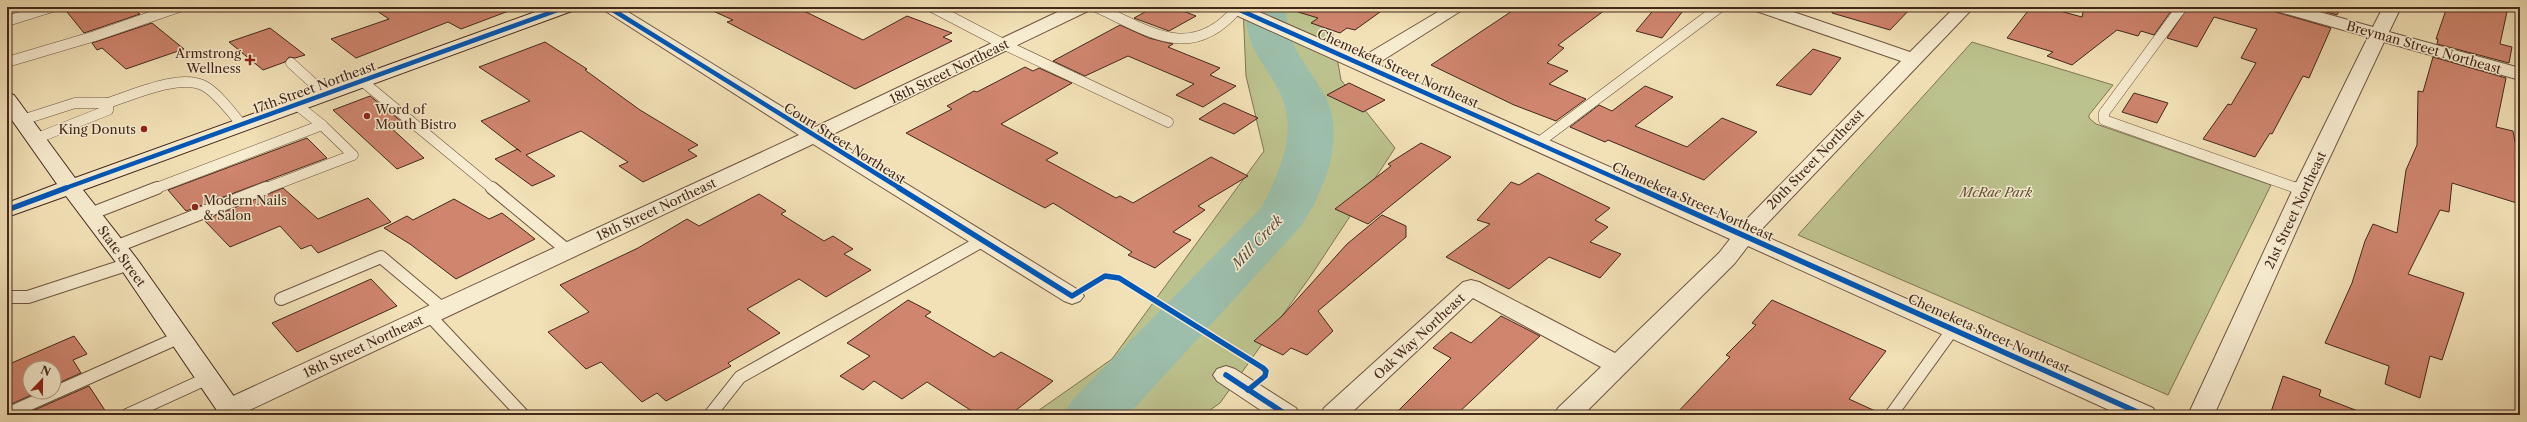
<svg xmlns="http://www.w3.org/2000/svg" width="2527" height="422" viewBox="0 0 2527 422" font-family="'Libre Caslon Text',serif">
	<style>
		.green { fill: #bcc28d; stroke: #807554 }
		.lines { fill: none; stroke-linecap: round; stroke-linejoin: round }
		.river { fill: #9cbeaa; fill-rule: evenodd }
		.building { fill: #cf856e; stroke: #44281b }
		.service-far1-casing { stroke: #705642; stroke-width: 11 }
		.service-casing { stroke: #705642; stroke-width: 14 }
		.minor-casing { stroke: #705642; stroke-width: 2 }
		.secondary-casing { stroke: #44281b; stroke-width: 2 }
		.service-far1 { stroke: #f7ecd0; stroke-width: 10 }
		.service { stroke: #f7ecd0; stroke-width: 12 }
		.minor { fill: #f7ecd0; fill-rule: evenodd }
		.secondary { fill: #f7ecd0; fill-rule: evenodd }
		.cycleway-far1-casing { stroke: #f7ecd0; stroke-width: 6 }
		.cycleway-casing { stroke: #f7ecd0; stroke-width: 8 }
		.cycleway-far1 { stroke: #0057b8; stroke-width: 4.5 }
		.cycleway { stroke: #0057b8; stroke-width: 5.5 }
		.poi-dot { fill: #8f2418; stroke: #f7ecd0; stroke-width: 1.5 }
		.labels { text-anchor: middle; stroke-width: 3; stroke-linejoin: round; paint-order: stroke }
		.street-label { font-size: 13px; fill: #44281b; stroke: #f7ecd0 }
		.poi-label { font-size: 13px; fill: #44281b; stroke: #f7ecd0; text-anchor: end }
		.park-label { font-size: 13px; font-style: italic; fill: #624e38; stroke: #f7ecd0 }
		.water-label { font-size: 14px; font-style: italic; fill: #5a4e3f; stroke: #f7ecd0 }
	</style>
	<rect width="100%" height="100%" fill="#f2e1b6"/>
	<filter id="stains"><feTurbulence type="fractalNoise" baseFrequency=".005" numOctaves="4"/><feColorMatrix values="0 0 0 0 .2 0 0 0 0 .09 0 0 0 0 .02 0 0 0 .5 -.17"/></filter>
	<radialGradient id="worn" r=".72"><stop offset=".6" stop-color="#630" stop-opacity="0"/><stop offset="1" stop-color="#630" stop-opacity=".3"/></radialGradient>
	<g class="green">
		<path d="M 1243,7 L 1328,7 L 1341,80 L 1395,148 L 1312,274 L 1220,403 L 1203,415 L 1032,415 L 1112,359 L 1264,151 L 1246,76 Z"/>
		<path d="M 1972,42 L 2113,85 L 2089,115 L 2089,118 L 2096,124 L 2271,185 L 2168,395 L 1798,235 Z"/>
	</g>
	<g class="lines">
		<path class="river" d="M 1246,7 L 1286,7 C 1287,50 1305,60 1324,94 C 1347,134 1325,191 1301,226 L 1128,415 L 1063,415 L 1072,400 L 1261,208 C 1279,174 1298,133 1281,95 C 1264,59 1245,52 1246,7 Z"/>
	</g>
	<g class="building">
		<path d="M 63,7 L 131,7 L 140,14 L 84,33 Z"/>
		<path d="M 371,7 L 514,7 L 514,9 L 461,29 L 448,22 L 356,58 L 331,39 L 389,19 Z"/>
		<path d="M 704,7 L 796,7 L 863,40 L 907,16 L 952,33 L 943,37 L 952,41 L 855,89 L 727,22 L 733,20 Z"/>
		<path d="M 1154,7 L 1173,7 L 1196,16 L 1169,31 L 1134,18 Z"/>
		<path d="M 1299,7 L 1387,7 L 1355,30 L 1347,28 L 1340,33 L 1311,23 L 1318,18 L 1298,12 Z"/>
		<path d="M 1518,7 L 1609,7 L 1558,45 L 1564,48 L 1547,63 L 1568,71 L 1549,84 L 1586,99 L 1556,121 L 1514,105 L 1431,65 Z"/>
		<path d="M 1656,7 L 1686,7 L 1662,38 L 1636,31 Z"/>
		<path d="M 1833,7 L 1912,7 L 1890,30 L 1832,13 Z"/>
		<path d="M 2031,7 L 2045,7 L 2082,17 L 2084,7 L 2174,7 L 2154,35 L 2141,31 L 2138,36 L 2117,30 L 2072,65 L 2047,56 L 2053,52 L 2007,38 Z"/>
		<path d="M 2188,7 L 2272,7 L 2276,12 L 2331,28 L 2309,78 L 2303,76 L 2272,134 L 2270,133 L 2255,157 L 2203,139 L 2228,104 L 2231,105 L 2256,63 L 2241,58 L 2257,29 L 2214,17 L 2197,47 L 2167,38 Z"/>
		<path d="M 2308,7 L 2341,7 L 2337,15 Z"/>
		<path d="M 2447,7 L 2508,7 L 2500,44 L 2512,47 L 2509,63 L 2437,44 L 2438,39 L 2436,39 Z"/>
		<path d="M 152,23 L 184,49 L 126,69 L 102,48 L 97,50 L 92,43 Z"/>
		<path d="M 1120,25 L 1149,38 L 1173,44 L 1168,47 L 1220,68 L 1210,75 L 1236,86 L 1203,107 L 1176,95 L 1194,84 L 1128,56 L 1085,76 L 1053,61 Z"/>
		<path d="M 270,28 L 305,55 L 295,58 L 289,57 L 285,62 L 263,70 L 229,42 Z"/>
		<path d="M 545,42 L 587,69 L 585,70 L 640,110 L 698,145 L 688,150 L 697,156 L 643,182 L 619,166 L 628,162 L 581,131 L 526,155 L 555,176 L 532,186 L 495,159 L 518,149 L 521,152 L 481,121 L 530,101 L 479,67 Z"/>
		<path d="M 1813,49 L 1841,58 L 1811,95 L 1776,85 Z"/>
		<path d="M 2433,57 L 2506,78 L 2496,127 L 2513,131 L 2515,142 L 2520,143 L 2520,204 L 2452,183 L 2449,212 L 2440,210 L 2408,274 L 2464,293 L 2442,360 L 2430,356 L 2420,398 L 2385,384 L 2389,366 L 2325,343 L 2352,283 L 2365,241 L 2373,224 L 2397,233 L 2406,170 L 2417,145 L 2418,91 L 2423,92 Z"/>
		<path d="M 1025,67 L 1033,71 L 1039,68 L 1072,83 L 1001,124 L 1058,153 L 1046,160 L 1116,198 L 1120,196 L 1133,203 L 1211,157 L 1248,176 L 1198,206 L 1205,210 L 1173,232 L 1191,240 L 1155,268 L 1128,255 L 1132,252 L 1053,203 L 1045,208 L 906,133 L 952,109 L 947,106 L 974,91 L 977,92 Z"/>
		<path d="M 1349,83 L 1385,100 L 1363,112 L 1327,95 Z"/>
		<path d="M 1645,86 L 1673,97 L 1635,126 L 1687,147 L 1722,118 L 1757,132 L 1704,180 L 1608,140 L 1605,142 L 1570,127 L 1599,105 L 1612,111 Z"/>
		<path d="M 2134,93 L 2168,103 L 2157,123 L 2122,112 Z"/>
		<path d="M 370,96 L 402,122 L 389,126 L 424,158 L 397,169 L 333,110 Z"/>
		<path d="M 1224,103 L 1258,118 L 1234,134 L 1199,119 Z"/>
		<path d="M 307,138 L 327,158 L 186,211 L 168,190 Z"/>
		<path d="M 1421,143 L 1451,157 L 1368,224 L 1335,209 L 1391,166 L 1388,164 Z"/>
		<path d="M 1538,173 L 1610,208 L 1595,220 L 1608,227 L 1590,242 L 1621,254 L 1600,278 L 1549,257 L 1509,289 L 1446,257 L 1490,224 L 1477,220 L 1511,182 L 1519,185 Z"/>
		<path d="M 283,188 L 318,219 L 368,198 L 391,222 L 318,253 L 311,245 L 301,249 L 280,226 L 230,247 L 204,220 Z"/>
		<path d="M 759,194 L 786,211 L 781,214 L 824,241 L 833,236 L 853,249 L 844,254 L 871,270 L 826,297 L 799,279 L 747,309 L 780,333 L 728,363 L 731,366 L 666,401 L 657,393 L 642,402 L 601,362 L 586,369 L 548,332 L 589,312 L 560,285 L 638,248 L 687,219 L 699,226 Z"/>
		<path d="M 454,199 L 489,219 L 502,213 L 535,239 L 456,279 L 410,244 L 384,228 L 407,216 L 413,220 Z"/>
		<path d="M 1382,215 L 1406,226 L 1406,237 L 1318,311 L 1333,331 L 1307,355 L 1291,348 L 1283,355 L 1254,341 L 1282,316 L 1347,244 Z"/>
		<path d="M 371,279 L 397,306 L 297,352 L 272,323 Z"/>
		<path d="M 908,300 L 931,312 L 925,316 L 994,357 L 1001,352 L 1053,381 L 1010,415 L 978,415 L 927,382 L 902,399 L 874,381 L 863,390 L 840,376 L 870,356 L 847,343 Z"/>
		<path d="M 1772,300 L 1886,351 L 1849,399 L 1884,415 L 1675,415 L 1730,357 L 1726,355 L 1756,325 L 1752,323 Z"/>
		<path d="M 1501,316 L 1540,336 L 1456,415 L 1394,415 L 1451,358 L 1433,348 L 1451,332 L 1471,343 Z"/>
		<path d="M 74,336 L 87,354 L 73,360 L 81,373 L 54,385 L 54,368 L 30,368 L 30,392 L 38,392 L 7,406 L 7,365 Z"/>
		<path d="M 2283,376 L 2321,390 L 2319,396 L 2363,413 L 2362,415 L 2270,415 Z"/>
		<path d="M 89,386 L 108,415 L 23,415 Z"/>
	</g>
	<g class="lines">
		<g class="service-far1-casing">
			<g id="service-far1">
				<path d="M 932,7 L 1005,45 L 1168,122"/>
				<path d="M 1096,7 C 1149,31 1191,63 1237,9"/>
				<path d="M 2182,7 L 2104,113 L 2104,120 L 2299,189"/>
				<path d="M 7,21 L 52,7"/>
				<path d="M 7,62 L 95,36 L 179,7"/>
				<path d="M 291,63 L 325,94"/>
				<path d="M 362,81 L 493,189"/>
				<path d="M 108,103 C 133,95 182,72 206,87 C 220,96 231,112 242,125"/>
				<path d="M 297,105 L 322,125"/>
				<path d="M 22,120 L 75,103 L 108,103 L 108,110 L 35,139"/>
				<path d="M 1538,143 L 1720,7"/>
				<path d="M 154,189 L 322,125 L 353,155 L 264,189"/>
			</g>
		</g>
		<g class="service-casing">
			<g id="service">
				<path d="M 492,188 L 568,251"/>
				<path d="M 2296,188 L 2303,191"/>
				<path d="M 90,214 L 157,188"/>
				<path d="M 115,247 L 266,188"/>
				<path d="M 7,297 L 28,297 L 129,264"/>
				<path d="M 281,299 L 381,257 L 443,309"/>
				<path d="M 429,315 L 523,415"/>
				<path d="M 7,414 L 180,337"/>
				<path d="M 127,415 L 208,378"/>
				<path d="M 710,415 L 740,377 L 982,241"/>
				<path d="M 1891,415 L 1953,329"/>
			</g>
		</g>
		<g class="minor-casing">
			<g id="minor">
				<path d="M 599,7 L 620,7 L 815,127 L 1068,7 L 1091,7 L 1088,11 L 829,136 L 1080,291 L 1084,296 L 1080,301 L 1072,304 L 1064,301 L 813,144 L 239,415 L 219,415 L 216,409 L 220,402 L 799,135 Z"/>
				<path d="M 1224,7 L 1248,7 L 1362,57 L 1446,7 L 1467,7 L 1377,64 L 1741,225 L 1901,61 L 1756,11 L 1753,7 L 1779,7 L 1910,52 L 1955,7 L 1974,7 L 1758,233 L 2153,408 L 2157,415 L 2120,415 L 1748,246 L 1735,263 L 1583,415 L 1554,415 L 1558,408 L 1601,367 L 1473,298 L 1349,415 L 1320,415 L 1324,408 L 1463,282 L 1471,280 L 1479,282 L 1615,353 L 1719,253 L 1730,239 L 1227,11 Z"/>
				<path d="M 2273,7 L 2302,7 L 2373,27 L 2383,7 L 2401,7 L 2389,32 L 2520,68 L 2520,80 L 2384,42 L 2314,191 L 2214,415 L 2188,415 L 2292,191 L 2368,37 L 2276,11 Z"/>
				<path d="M 1226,366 L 1235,369 L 1296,408 L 1300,415 L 1268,415 L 1217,381 L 1213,375 L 1217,369 Z"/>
			</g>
		</g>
		<g class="secondary-casing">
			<path id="secondary" d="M 549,7 L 575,7 L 572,11 L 83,190 L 137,259 L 247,415 L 220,415 L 121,269 L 66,196 L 7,217 L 7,203 L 57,184 L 7,113 L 7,93 L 14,95 L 75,178 Z"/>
		</g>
		<use href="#service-far1" class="service-far1"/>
		<use href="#service" class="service"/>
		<use href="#minor" class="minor"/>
		<use href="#secondary" class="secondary"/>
		<g class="cycleway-far1-casing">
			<g id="cycleway-far1">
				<path d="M 608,7 L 901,189"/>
				<path d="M 1233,7 L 1640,189"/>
				<path d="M 63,189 L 566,7"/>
			</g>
		</g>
		<g class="cycleway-casing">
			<g id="cycleway">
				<path d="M 899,188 L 1072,296 L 1105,276 L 1119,278 L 1263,368 L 1266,371 L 1265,376 L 1248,390"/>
				<path d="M 1638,188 L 2144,415"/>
				<path d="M 7,210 L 66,188"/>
				<path d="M 1226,375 L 1287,415"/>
			</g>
		</g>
		<use href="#cycleway-far1" class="cycleway-far1"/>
		<use href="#cycleway" class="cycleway"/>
	</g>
	<g class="poi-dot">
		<path d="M248 54h4v4h4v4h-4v4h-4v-4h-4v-4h4z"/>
		<circle cx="367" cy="116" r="4"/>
		<circle cx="144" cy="129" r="4"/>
		<circle cx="195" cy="207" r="4"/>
	</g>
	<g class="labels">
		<g class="street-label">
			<text transform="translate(2424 47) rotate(16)" y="5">Breyman Street Northeast</text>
			<text transform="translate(1398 68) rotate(24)" y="5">Chemeketa Street Northeast</text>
			<text transform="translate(949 71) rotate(-26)" y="5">18th Street Northeast</text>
			<text transform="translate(314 87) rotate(-20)" y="5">17th Street Northeast</text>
			<text transform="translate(845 143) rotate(32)" y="5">Court Street Northeast</text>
			<text transform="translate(1815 159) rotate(-46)" y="5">20th Street Northeast</text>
			<text transform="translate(1693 201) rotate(24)" y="5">Chemeketa Street Northeast</text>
			<text transform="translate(656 209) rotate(-25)" y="5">18th Street Northeast</text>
			<text transform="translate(2295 210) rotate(-65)" y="5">21st Street Northeast</text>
			<text transform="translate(122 256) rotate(54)" y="5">State Street</text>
			<text transform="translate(1989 333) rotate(24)" y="5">Chemeketa Street Northeast</text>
			<text transform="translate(1419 336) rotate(-43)" y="5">Oak Way Northeast</text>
			<text transform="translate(363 346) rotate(-25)" y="5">18th Street Northeast</text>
		</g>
		<g class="poi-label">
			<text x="241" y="58">Armstrong<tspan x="241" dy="15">Wellness</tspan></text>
			<text x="375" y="114" text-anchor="start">Word of<tspan x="375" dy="15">Mouth Bistro</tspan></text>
			<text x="136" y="134">King Donuts</text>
			<text x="203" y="205" text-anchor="start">Modern Nails<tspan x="203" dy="15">&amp; Salon</tspan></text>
		</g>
		<g class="park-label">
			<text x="1996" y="197">McRae Park</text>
		</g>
		<g class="water-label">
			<text transform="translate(1257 242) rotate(-47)" y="5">Mill Creek</text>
		</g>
	</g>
	<rect width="2527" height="422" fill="none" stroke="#f2e1b6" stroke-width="24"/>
	<rect x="8" y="8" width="2511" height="406" fill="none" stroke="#44281b" stroke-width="2"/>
	<rect x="12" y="12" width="2503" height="398" fill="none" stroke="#44281b"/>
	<g transform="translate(42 380) rotate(22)"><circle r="19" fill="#f7ecd0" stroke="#af9e88"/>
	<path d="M0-3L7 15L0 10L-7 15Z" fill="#8f2418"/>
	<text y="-6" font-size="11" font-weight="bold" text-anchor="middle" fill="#44281b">N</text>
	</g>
	<rect width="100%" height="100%" filter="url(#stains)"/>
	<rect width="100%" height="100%" fill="url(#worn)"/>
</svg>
